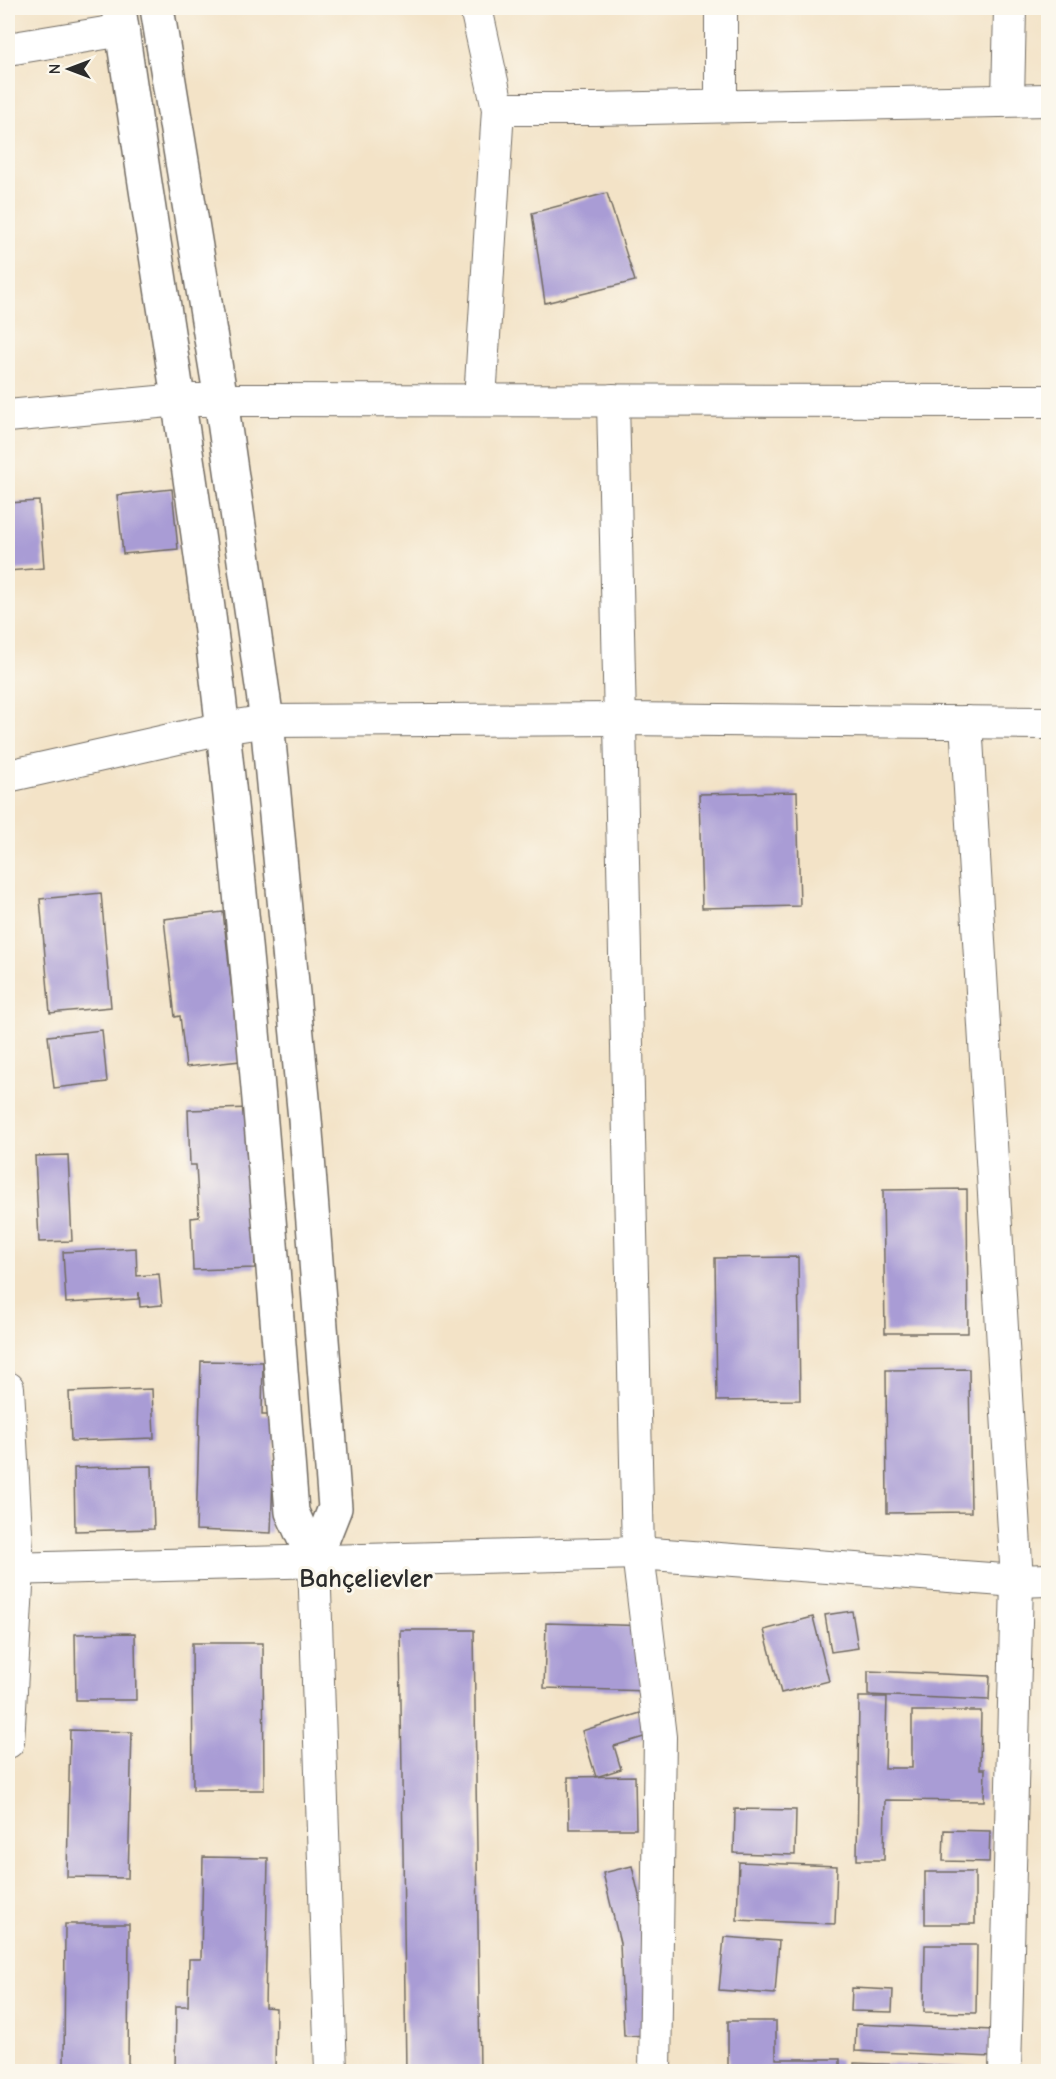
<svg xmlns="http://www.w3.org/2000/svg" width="1056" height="2079" viewBox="0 0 1056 2079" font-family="'Comic Neue',sans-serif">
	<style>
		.building { fill: #a99cd5 }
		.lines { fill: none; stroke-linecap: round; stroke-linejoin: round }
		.street-casing { stroke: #716b62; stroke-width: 34 }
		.secondary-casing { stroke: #716b62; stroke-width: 36 }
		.street { stroke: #fff; stroke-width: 32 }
		.secondary { stroke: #fff; stroke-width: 33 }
		.labels { text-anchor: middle; stroke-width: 6; stroke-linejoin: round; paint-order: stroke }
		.district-label { font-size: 26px; font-weight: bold; fill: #2b2b2b; stroke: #fbf7ec }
	</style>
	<rect width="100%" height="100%" fill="#fbf7ec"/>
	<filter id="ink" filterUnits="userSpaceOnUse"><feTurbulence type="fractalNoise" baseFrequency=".0167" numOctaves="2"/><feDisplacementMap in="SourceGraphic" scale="12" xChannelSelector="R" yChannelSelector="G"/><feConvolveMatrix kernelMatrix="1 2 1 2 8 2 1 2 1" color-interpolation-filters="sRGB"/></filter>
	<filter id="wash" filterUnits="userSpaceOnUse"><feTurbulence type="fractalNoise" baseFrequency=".008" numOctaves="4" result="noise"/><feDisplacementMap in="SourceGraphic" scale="24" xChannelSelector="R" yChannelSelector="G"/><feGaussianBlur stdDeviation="1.35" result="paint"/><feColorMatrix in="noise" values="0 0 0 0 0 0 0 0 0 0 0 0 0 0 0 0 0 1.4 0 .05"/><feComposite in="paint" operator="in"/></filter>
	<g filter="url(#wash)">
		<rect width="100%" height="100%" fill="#f3e3c7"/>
		<g id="blocks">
			<g class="building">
				<path d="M 607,193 L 635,281 L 545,303 L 532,213 Z"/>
				<path d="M 172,489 L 178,549 L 123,554 L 117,495 Z"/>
				<path d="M 39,501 L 44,568 L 8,571 L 8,503 Z"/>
				<path d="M 797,792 L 800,906 L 702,908 L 699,794 Z"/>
				<path d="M 101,893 L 111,1007 L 50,1013 L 40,899 Z"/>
				<path d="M 223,912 L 240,1061 L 186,1067 L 180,1016 L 175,1017 L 164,919 Z"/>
				<path d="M 102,1030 L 107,1082 L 54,1088 L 48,1036 Z"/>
				<path d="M 250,1108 L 255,1268 L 193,1270 L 191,1218 L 199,1217 L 196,1165 L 190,1165 L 188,1110 Z"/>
				<path d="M 68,1155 L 72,1241 L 39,1242 L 35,1156 Z"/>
				<path d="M 967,1189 L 968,1333 L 885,1333 L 883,1190 Z"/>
				<path d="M 136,1248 L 137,1276 L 159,1274 L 162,1305 L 140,1307 L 139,1292 L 138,1299 L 66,1303 L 63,1252 Z"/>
				<path d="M 798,1257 L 800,1400 L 717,1401 L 715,1258 Z"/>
				<path d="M 201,1361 L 263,1362 L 262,1415 L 275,1415 L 271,1533 L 196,1530 Z"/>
				<path d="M 969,1369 L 971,1512 L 887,1513 L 886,1370 Z"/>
				<path d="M 152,1389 L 154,1438 L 71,1441 L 69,1392 Z"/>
				<path d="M 152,1466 L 154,1529 L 75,1531 L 74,1468 Z"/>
				<path d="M 852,1611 L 858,1648 L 831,1652 L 825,1615 Z"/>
				<path d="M 813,1617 L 829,1681 L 781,1693 L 764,1630 Z"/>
				<path d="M 546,1623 L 652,1626 L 650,1691 L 544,1688 Z"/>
				<path d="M 400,1630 L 474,1630 L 480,2072 L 406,2072 Z"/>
				<path d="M 135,1633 L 136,1700 L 76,1700 L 75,1634 Z"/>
				<path d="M 192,1643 L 263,1643 L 264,1790 L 193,1790 Z"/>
				<path d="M 868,1671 L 990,1676 L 989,1700 L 868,1695 Z"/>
				<path d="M 859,1697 L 887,1697 L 885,1768 L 912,1768 L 912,1711 L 981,1711 L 980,1769 L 985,1769 L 984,1801 L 885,1800 L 884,1860 L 857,1860 Z"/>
				<path d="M 650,1710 L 657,1733 L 614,1746 L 621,1769 L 596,1777 L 582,1731 Z"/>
				<path d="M 70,1730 L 132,1732 L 128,1878 L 67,1877 Z"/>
				<path d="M 635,1776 L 636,1829 L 569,1829 L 568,1777 Z"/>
				<path d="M 735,1809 L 796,1810 L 795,1855 L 734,1853 Z"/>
				<path d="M 944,1830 L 990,1831 L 989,1862 L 943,1861 Z"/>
				<path d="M 203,1857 L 268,1858 L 265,2007 L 276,2008 L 275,2072 L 175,2072 L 176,2006 L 188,2006 L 189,1959 L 201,1959 Z"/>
				<path d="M 739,1862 L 837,1866 L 835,1924 L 737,1920 Z"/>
				<path d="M 632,1866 L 649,1938 L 653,2035 L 624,2036 L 620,1943 L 603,1873 Z"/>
				<rect x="925" y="1872" width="50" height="52"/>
				<path d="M 65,1924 L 129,1924 L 128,2072 L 64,2072 Z"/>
				<path d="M 724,1937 L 779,1941 L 775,1994 L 719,1990 Z"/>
				<path d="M 925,1945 L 977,1945 L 976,2013 L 924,2012 Z"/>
				<path d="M 852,1988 L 893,1990 L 892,2012 L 851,2011 Z"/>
				<path d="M 728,2021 L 776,2021 L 776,2059 L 840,2059 L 840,2072 L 728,2072 Z"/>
				<path d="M 856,2024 L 993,2030 L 992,2057 L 855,2051 Z"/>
				<path d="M 854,2063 L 991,2068 L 991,2072 L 854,2072 Z"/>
			</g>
		</g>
	</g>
	<g filter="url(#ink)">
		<use href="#blocks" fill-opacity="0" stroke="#716b62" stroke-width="1.5"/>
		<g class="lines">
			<g class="street-casing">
				<g id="street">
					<path d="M 476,8 L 498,109 L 480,400"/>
					<path d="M 721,8 L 721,106"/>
					<path d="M 8,49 L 123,30"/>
					<path d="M 1008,100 L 1010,8"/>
					<path d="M 498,109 L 595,109 L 1048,100"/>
					<path d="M 613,400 L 638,1553 L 660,1737 L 655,2072"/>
					<path d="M 8,416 L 179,400 L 1048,401"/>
					<path d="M 966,722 L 1017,1581 L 1005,2072"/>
					<path d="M 8,776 L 223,728 L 267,721 L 620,719 L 1048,723"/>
					<path d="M 8,1388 L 18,1569 L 8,1742"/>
					<path d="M 314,1561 L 331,2072"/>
					<path d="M 8,1569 L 638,1553 L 1017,1581 L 1048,1580"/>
				</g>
			</g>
			<g class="secondary-casing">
				<path id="secondary" d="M 119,8 C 153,249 196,489 223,731 C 252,991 272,1251 292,1512 L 314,1561 L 335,1508 L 305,1119 L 267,721 L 221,400 L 157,8"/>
			</g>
			<use href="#street" class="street"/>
			<use href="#secondary" class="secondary"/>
		</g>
	</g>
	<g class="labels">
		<g class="district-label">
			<text x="366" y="1587">Bahçelievler</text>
		</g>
	</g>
	<rect width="1056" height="2079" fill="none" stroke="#fbf7ec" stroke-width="30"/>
	<g transform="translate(69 69) rotate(270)" stroke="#fbf7ec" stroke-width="4.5" paint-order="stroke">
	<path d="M0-4.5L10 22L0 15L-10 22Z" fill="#2b2b2b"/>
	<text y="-9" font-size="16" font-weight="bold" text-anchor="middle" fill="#2b2b2b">N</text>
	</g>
</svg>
